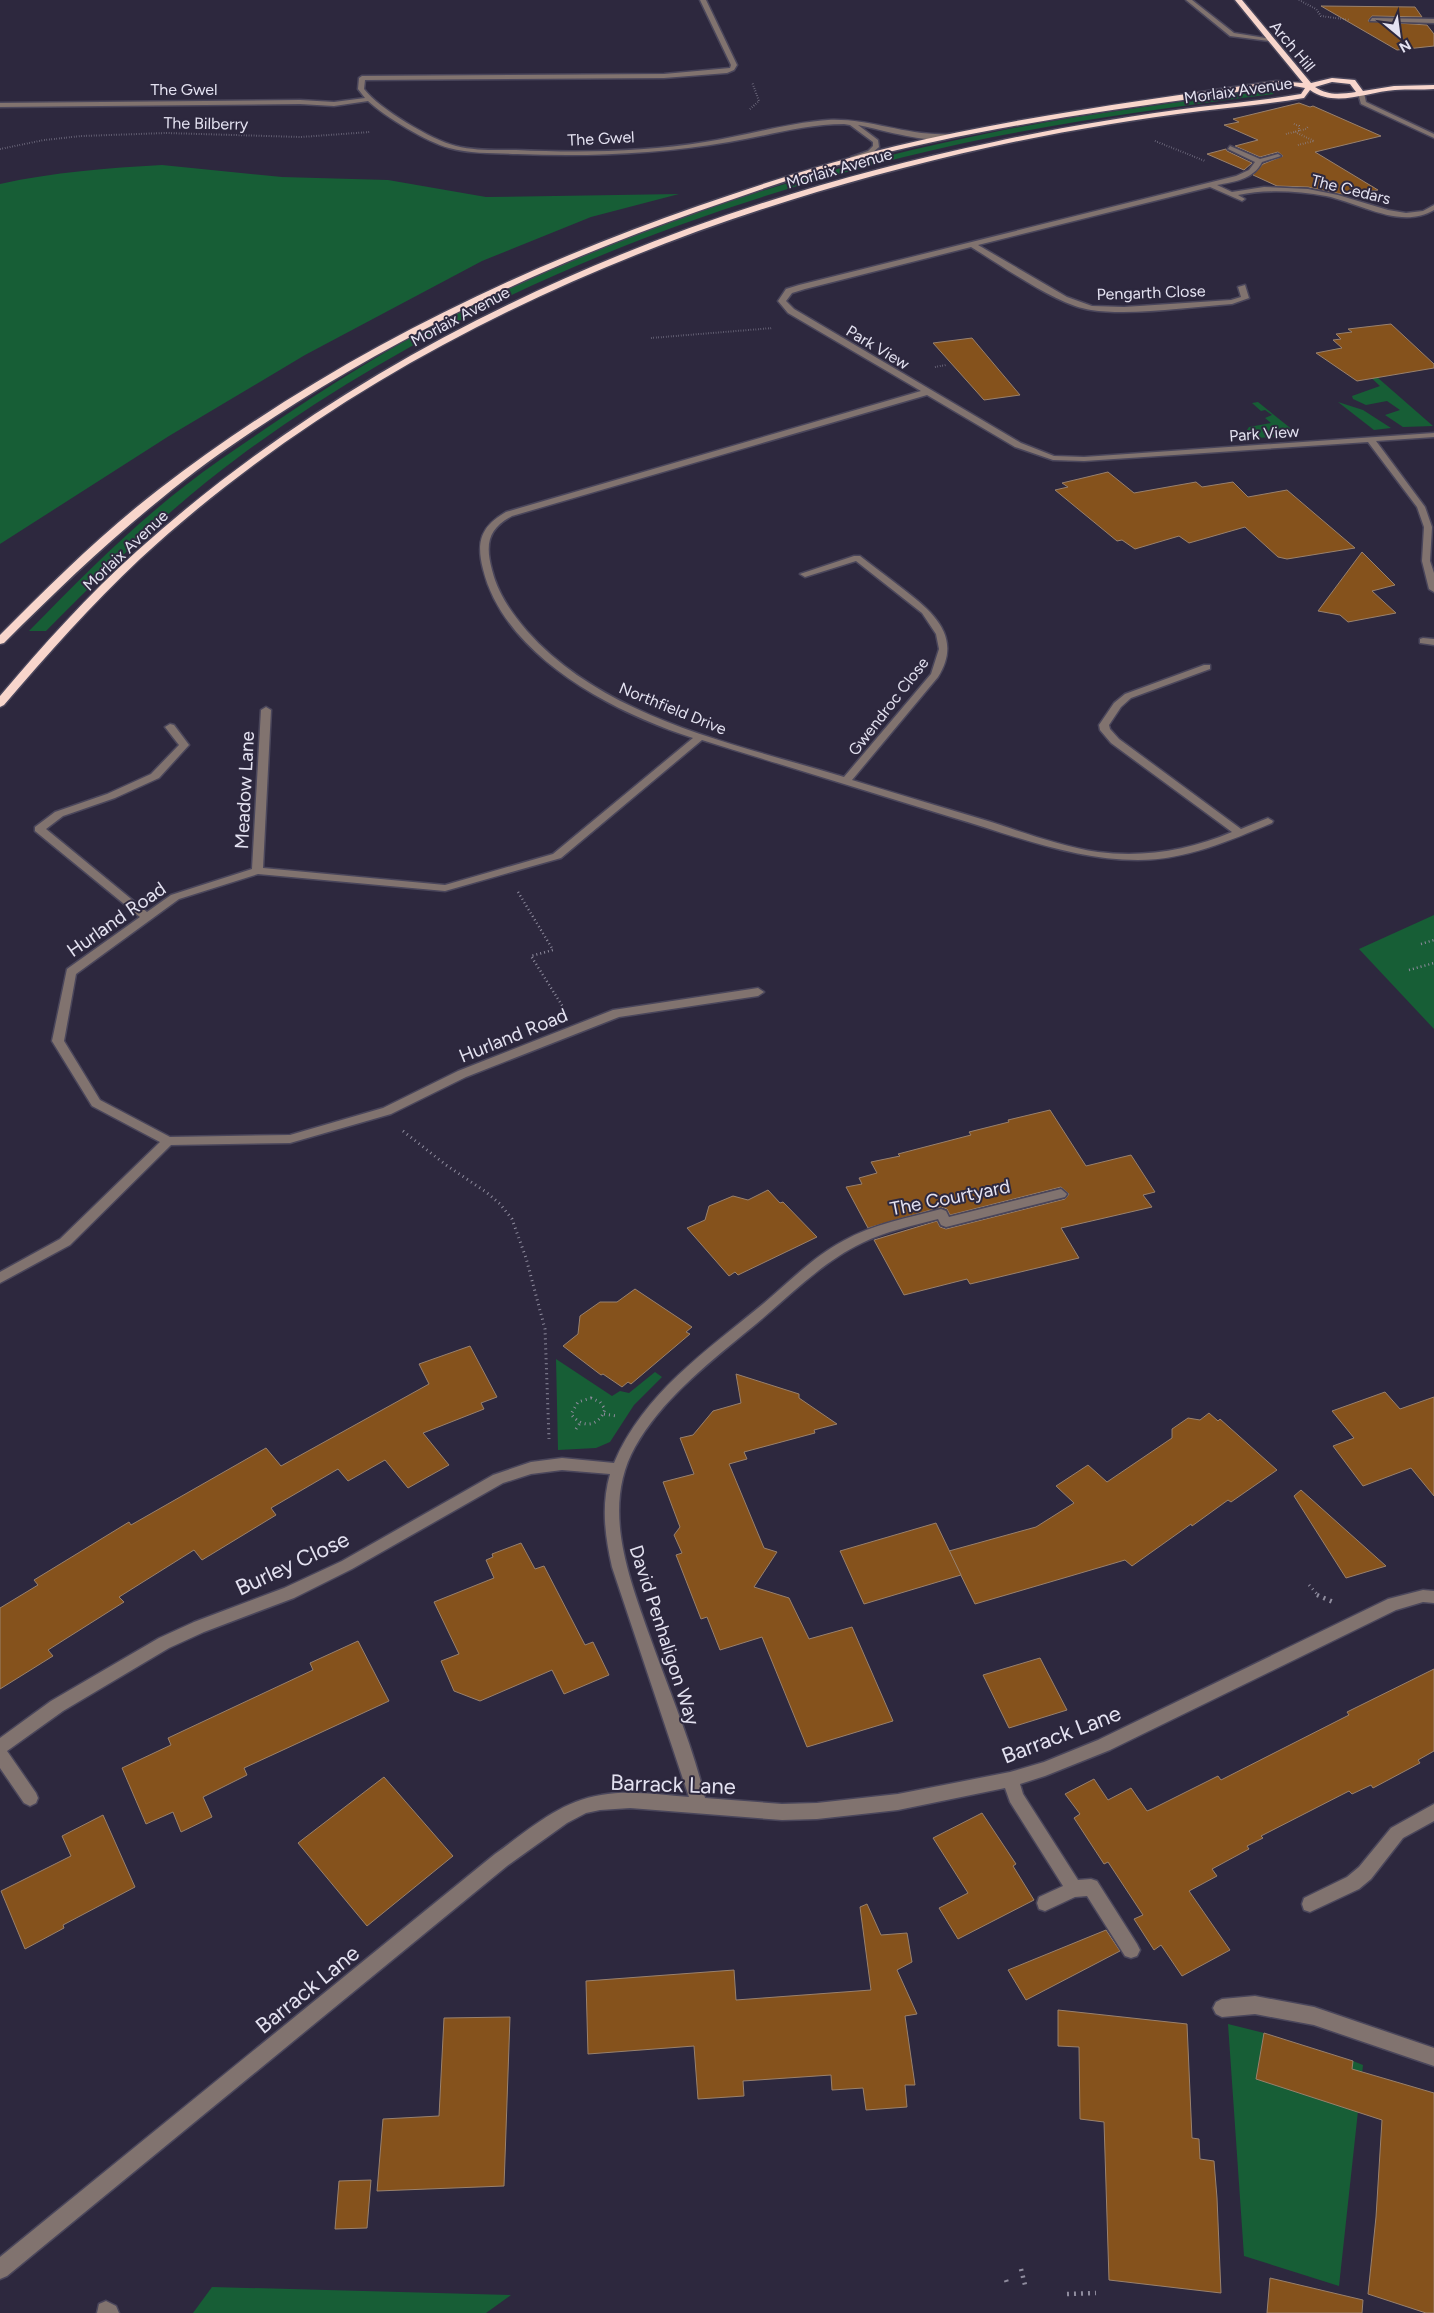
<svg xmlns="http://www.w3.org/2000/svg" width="1434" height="2313" viewBox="0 0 1434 2313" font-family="Figtree,sans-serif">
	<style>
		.green { fill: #175e36 }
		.building { fill: #85521c; stroke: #99816d }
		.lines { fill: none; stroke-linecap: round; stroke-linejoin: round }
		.minor-casing { stroke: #4a465b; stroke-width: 3 }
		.highway-casing { stroke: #4a465b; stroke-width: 3 }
		.path-far3 { stroke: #8f8c9e; stroke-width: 2; stroke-dasharray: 0.5 2; stroke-linecap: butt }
		.path-far2 { stroke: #8f8c9e; stroke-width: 2.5; stroke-dasharray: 1 3; stroke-linecap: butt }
		.path-far1 { stroke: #8f8c9e; stroke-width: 3; stroke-dasharray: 1 4; stroke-linecap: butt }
		.path { stroke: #8f8c9e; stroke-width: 4.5; stroke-dasharray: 2 5; stroke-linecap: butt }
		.minor { fill: #81736f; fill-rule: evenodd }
		.highway { fill: #f8d6cc; fill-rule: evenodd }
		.labels { text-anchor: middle; stroke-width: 4; stroke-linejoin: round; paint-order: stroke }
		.far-street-label { font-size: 16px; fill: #e4e2f1; stroke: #2d283e }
		.street-label { font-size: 19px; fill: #e4e2f1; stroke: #2d283e }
		.near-street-label { font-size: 22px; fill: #e4e2f1; stroke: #2d283e }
	</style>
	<rect width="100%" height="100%" fill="#2d283e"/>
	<g class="green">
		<path d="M 1267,90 L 1274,94 C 1178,106 1083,119 988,138 C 724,193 458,295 240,456 C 170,508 107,569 46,631 L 29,631 C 79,580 129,529 186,485 C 211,465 239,447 265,429 C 328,386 393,345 461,311 C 631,226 814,168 999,131 C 1088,113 1177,103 1267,90 Z"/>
		<path d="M 162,165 L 282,177 L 388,180 L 486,197 L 679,194 L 591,217 L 482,261 L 305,355 L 169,436 L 0,544 L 0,184 C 54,172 107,168 162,165 Z"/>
		<path d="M 1339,348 L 1370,371 L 1433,426 L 1403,427 L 1385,415 L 1400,410 L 1387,401 L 1366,405 L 1353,399 L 1352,396 L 1380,386 L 1365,372 L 1331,350 Z"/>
		<path d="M 1258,402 L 1299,435 L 1258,438 L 1247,430 L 1249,427 L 1271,423 L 1265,418 L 1272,415 L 1265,410 L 1261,411 L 1252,403 Z"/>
		<path d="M 1338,402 L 1363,410 L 1391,428 L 1374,430 Z"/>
		<path d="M 1434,915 L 1434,1029 L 1359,949 Z"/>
		<path d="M 556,1359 L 612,1396 L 620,1391 L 629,1393 L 655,1372 L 662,1377 L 634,1405 L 610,1442 L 596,1448 L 558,1450 Z"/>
		<path d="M 1228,2024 L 1264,2033 L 1256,2079 L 1353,2061 L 1363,2065 L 1339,2286 L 1244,2256 Z"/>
		<path d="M 212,2287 L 511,2295 L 486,2313 L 193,2313 Z"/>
	</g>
	<g class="building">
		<path d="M 1321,6 L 1415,7 L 1422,17 L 1372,16 L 1368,21 L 1427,25 L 1434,34 L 1434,46 L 1397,50 Z"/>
		<path d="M 1299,103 L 1310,107 L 1313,106 L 1381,136 L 1315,152 L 1378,190 L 1346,195 L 1308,187 L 1277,186 L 1253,175 L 1263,164 L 1283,156 L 1278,152 L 1260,157 L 1235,146 L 1258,140 L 1224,125 L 1239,122 L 1233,119 Z"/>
		<path d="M 1226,149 L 1227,151 L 1252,163 L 1244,170 L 1207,154 Z"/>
		<path d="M 1391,324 L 1434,364 L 1434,368 L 1357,381 L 1316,353 L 1342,348 L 1333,340 L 1341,339 L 1336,334 L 1352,332 L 1348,329 Z"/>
		<path d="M 972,338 L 1020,395 L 984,400 L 933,343 Z"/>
		<path d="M 1108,472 L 1134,493 L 1196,482 L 1202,487 L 1233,482 L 1248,497 L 1287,490 L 1355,548 L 1287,559 L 1278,557 L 1245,527 L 1189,543 L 1179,536 L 1135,549 L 1122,540 L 1117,541 L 1055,490 L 1068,487 L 1062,483 Z"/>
		<path d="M 1362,552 L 1395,585 L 1372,591 L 1396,613 L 1348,622 L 1340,615 L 1318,611 Z"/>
		<path d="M 1050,1110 L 1086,1166 L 1131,1155 L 1155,1192 L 1143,1195 L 1152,1207 L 1061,1228 L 1079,1258 L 970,1284 L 967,1279 L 904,1295 L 874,1240 L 937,1221 L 940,1227 L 946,1229 L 1065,1199 L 1069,1194 L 1061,1187 L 950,1215 L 947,1209 L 941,1207 L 868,1228 L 846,1187 L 862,1184 L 859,1178 L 877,1173 L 871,1162 L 900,1156 L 898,1154 L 971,1135 L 969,1132 L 1009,1122 L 1008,1120 Z"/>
		<path d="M 768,1190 L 780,1203 L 783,1202 L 817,1237 L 738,1275 L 735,1272 L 729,1276 L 687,1228 L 705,1220 L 709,1206 L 733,1196 L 748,1200 Z"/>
		<path d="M 635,1289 L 692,1327 L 686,1332 L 690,1334 L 631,1384 L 628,1382 L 622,1387 L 603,1374 L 601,1375 L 563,1346 L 578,1334 L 580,1316 L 600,1302 L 617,1302 Z"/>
		<path d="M 470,1346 L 497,1397 L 481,1403 L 484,1409 L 423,1433 L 449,1465 L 408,1488 L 385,1460 L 348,1481 L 338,1469 L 271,1508 L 276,1515 L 202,1560 L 194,1550 L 119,1597 L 124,1602 L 48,1650 L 53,1656 L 0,1689 L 0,1608 L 38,1585 L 34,1580 L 129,1522 L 131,1525 L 266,1448 L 281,1466 L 429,1384 L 419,1364 Z"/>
		<path d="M 736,1374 L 799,1394 L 799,1398 L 837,1424 L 814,1430 L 815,1433 L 744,1452 L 747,1459 L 729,1464 L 764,1548 L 777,1552 L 754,1587 L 789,1598 L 809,1639 L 852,1627 L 893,1721 L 807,1747 L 762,1637 L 720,1650 L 707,1617 L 701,1619 L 676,1555 L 682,1553 L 674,1535 L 680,1527 L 663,1482 L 694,1474 L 680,1438 L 693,1435 L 713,1411 L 741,1403 Z"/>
		<path d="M 1385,1392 L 1400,1409 L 1434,1397 L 1434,1496 L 1411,1468 L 1363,1486 L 1333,1446 L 1354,1438 L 1332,1411 Z"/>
		<path d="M 1209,1413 L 1218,1421 L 1220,1419 L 1277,1470 L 1231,1502 L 1228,1500 L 1192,1526 L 1191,1524 L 1132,1566 L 1125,1560 L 975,1604 L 949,1551 L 1036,1527 L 1074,1503 L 1056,1486 L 1088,1465 L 1107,1482 L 1172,1438 L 1172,1429 L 1188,1418 L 1200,1420 Z"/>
		<path d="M 1301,1490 L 1386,1566 L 1346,1578 L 1294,1496 Z"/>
		<path d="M 936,1523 L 961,1575 L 864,1604 L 840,1551 Z"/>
		<path d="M 521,1543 L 535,1569 L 544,1566 L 585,1645 L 593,1642 L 609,1675 L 564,1694 L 552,1670 L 480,1701 L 454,1691 L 441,1661 L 459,1654 L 434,1602 L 494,1578 L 486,1560 L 493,1557 L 492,1554 Z"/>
		<path d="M 358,1641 L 389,1701 L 244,1768 L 247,1775 L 203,1797 L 212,1817 L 181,1832 L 173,1812 L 146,1824 L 122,1768 L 171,1745 L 168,1738 L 313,1670 L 310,1663 Z"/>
		<path d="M 1040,1658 L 1067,1710 L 1009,1728 L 983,1675 Z"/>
		<path d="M 1434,1669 L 1434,1751 L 1418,1760 L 1420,1763 L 1373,1788 L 1371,1785 L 1352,1794 L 1349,1791 L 1261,1836 L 1263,1838 L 1247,1846 L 1249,1849 L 1212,1869 L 1217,1876 L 1189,1891 L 1230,1950 L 1182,1976 L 1161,1945 L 1154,1950 L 1134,1919 L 1143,1915 L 1108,1862 L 1104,1864 L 1074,1818 L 1080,1814 L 1065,1794 L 1094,1779 L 1108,1800 L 1131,1788 L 1147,1811 L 1152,1809 L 1218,1776 L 1221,1780 L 1349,1715 L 1347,1712 Z"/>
		<path d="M 384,1777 L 453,1856 L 367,1926 L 298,1843 Z"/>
		<path d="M 982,1813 L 1016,1864 L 1013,1866 L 1034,1900 L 958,1939 L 939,1908 L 968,1893 L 933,1838 Z"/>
		<path d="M 103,1815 L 135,1887 L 63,1925 L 64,1928 L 25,1949 L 1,1891 L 71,1856 L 62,1836 Z"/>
		<path d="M 867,1904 L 881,1935 L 907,1933 L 912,1962 L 897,1970 L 917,2014 L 905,2016 L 915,2085 L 905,2085 L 907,2107 L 866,2110 L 863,2088 L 832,2090 L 831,2075 L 743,2081 L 744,2096 L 698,2099 L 694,2046 L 588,2054 L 586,1981 L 734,1970 L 736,2000 L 871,1990 L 860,1907 Z"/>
		<path d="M 1106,1930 L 1120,1951 L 1026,2000 L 1008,1970 Z"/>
		<path d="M 1058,2010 L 1187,2024 L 1192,2138 L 1199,2139 L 1200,2159 L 1214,2161 L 1217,2198 L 1221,2293 L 1109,2280 L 1104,2122 L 1080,2119 L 1079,2047 L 1058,2046 Z"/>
		<path d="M 510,2017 L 504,2186 L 377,2191 L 383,2119 L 439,2116 L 444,2018 Z"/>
		<path d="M 1264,2033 L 1353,2061 L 1352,2069 L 1434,2093 L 1434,2313 L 1426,2313 L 1368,2294 L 1376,2217 L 1382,2120 L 1256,2079 Z"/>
		<path d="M 371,2180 L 367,2228 L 335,2229 L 339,2181 Z"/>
		<path d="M 1270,2278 L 1363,2300 L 1362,2313 L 1267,2313 Z"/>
	</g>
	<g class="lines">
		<g class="minor-casing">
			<g id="minor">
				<path d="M 700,0 L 706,0 L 737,65 L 734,70 L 727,73 L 664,78 L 365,80 L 364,89 C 379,109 432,140 456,146 C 476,151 497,150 516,150 C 579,153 643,152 705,142 C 746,136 786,123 828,120 C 870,118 909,137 951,134 L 954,136 C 936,147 880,129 858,125 L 878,140 L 879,147 L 872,153 L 853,160 L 850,158 L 851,157 L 868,151 L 873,146 L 873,142 L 850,125 L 844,124 C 805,124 767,136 729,142 C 658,154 588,157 517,154 C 494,153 471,154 449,148 C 427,142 385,117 368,101 L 334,106 L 300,104 L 0,107 L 0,103 L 300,100 L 334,102 L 365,98 L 358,89 L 359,78 L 362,76 L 664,74 L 730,68 L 731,65 Z"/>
				<path d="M 1186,0 L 1192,0 L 1234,33 L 1272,39 L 1269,41 L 1230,36 Z"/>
				<path d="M 1372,18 L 1434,19 L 1434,23 L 1370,21 Z"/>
				<path d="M 1361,91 L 1364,93 L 1366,102 L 1434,134 L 1434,138 L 1361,104 L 1358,93 Z"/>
				<path d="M 1230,146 L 1260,159 L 1278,154 L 1281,156 L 1262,162 C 1254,179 1234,182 1217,185 L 1232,192 L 1264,187 L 1308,189 L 1338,195 L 1388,210 L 1406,213 L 1423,211 L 1434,205 L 1434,210 C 1401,230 1360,203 1326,196 C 1297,191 1267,189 1238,195 L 1245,199 L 1242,201 L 1210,187 L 978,245 L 1067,297 L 1092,306 L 1124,307 L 1231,300 L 1241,297 L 1238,287 L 1245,285 L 1249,298 L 1232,304 C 1190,307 1132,316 1091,310 C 1058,306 1001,265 971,247 L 805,289 L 792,293 L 786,301 L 794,309 L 1021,443 L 1054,456 L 1084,457 L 1434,433 L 1434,437 L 1376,441 L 1425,507 L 1432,527 L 1430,561 L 1434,573 L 1434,592 L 1429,589 L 1422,561 L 1424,527 L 1417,507 L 1368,442 L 1084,461 L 1053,460 L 1015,447 L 927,395 L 512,516 C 488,529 485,544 492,570 C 498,594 511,612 527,631 C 605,719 736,744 844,777 L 931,674 L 939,649 L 936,634 L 922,613 L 856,561 L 805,577 L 800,574 L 854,556 L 860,556 C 874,567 889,578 903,589 C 933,612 963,637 938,677 L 852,780 C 897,794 942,807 988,821 C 1022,832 1063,847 1098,852 C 1144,858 1190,850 1232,832 L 1111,743 L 1100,730 L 1099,725 L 1114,703 L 1125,694 L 1204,665 L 1210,665 L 1210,669 L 1131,698 L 1121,707 L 1109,725 L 1110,729 L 1119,739 L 1241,829 L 1268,818 L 1273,821 L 1272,823 C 1229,841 1186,860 1138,860 C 1074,860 1012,835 951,817 C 868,791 785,766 702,740 L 561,858 L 445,891 L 258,874 L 179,899 L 76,974 L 64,1041 L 100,1100 L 170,1137 L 290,1135 L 383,1108 L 458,1071 L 613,1010 L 758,988 L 764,992 L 758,996 L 619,1017 L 466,1077 L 391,1114 L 290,1143 L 171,1145 L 70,1245 L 0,1283 L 0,1272 L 60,1239 L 160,1142 L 92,1106 L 52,1041 L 67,969 L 140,917 L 35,831 L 35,827 L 55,812 L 107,794 L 151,774 L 179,745 L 165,727 L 170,724 L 174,725 L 189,745 L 159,778 L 115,798 L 63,816 L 46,829 L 147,912 L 171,895 L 252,869 L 261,710 L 266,707 L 271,710 L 263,868 L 445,885 L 553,854 L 693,738 C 614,713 504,656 483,569 C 476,542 481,526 506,512 L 921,391 L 788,313 L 778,301 L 786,289 L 799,285 L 1236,176 L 1249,170 L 1255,162 L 1228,149 Z"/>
				<path d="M 1423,638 L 1434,639 L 1434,645 L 1420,643 L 1420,639 Z"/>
				<path d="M 1061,1189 L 1067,1194 L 1065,1197 L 946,1227 L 941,1225 L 938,1219 C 912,1226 886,1231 862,1243 C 818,1264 783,1303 745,1333 C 705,1366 661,1401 635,1447 C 601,1508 629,1577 650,1637 C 668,1688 693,1746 705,1798 L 782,1804 L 817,1803 L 898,1794 L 1010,1772 L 1044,1762 L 1098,1740 L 1388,1599 L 1423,1590 L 1434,1591 L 1434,1603 L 1423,1602 L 1396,1610 L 1110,1750 L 1045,1776 L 1020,1784 L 1023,1794 L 1078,1880 L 1091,1879 L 1097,1881 L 1137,1944 L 1140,1950 L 1137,1956 L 1131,1958 L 1125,1956 L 1087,1896 L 1075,1897 L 1045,1911 L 1039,1909 L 1037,1903 L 1039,1897 L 1063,1886 L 1010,1802 L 1005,1788 L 898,1810 L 817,1819 L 782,1820 L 630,1808 L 600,1810 L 586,1813 L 567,1823 L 507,1866 L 7,2276 L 0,2279 L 0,2257 L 495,1854 C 527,1831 560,1801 601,1795 C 630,1790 660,1795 689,1797 L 612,1567 C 605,1536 601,1506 610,1474 L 562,1470 L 531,1474 L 503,1483 L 352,1569 L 294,1598 L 204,1632 L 169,1648 L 63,1711 L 7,1751 L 36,1793 L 38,1798 L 36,1803 L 30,1806 L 24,1803 L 0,1768 L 0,1738 L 51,1701 L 159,1638 L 194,1622 L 284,1588 L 342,1561 L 493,1475 L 531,1462 L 562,1458 L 614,1463 C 643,1394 706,1351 763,1304 C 789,1282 813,1257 843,1241 C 873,1224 908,1218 941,1209 L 946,1211 L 949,1217 Z"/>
				<path d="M 1434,1804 L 1434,1821 L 1403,1838 L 1371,1879 L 1359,1889 L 1310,1912 L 1304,1910 L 1302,1904 L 1304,1898 L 1347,1877 L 1359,1867 L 1391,1828 Z"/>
				<path d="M 1255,1996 L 1314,2007 L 1434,2048 L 1434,2066 L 1314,2025 L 1255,2014 L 1222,2017 L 1216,2014 L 1213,2008 L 1216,2002 L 1222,1999 Z"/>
				<path d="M 106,2301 L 116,2306 L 119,2313 L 97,2313 L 99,2304 Z"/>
			</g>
		</g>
		<g class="highway-casing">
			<path id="highway" d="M 1235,0 L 1242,0 L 1311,83 L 1332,78 L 1355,80 L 1363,91 L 1394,86 L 1434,85 L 1434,89 C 1421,90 1408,89 1395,90 C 1367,92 1335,108 1310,90 L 1304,98 C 1270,104 1235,107 1201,111 C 1130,120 1059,132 990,147 C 681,216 375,342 140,559 C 91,605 47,655 4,705 L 0,707 L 0,696 C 43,645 88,595 137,551 C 376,336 683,207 994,142 C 1062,127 1130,116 1199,107 C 1233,103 1267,100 1301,94 L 1305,88 L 1283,84 C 1259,87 1236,93 1212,96 C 1092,112 971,130 853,161 C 800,175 748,194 696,212 C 556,261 422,324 296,403 C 250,432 204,463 162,498 C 106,543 55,592 4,643 L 0,644 L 0,635 C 51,584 101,534 158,490 C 320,365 505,273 698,206 C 764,183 829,162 896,146 C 1021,116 1149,100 1276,81 L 1303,83 ZM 1332,82 L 1350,84 L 1356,92 C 1340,94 1329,96 1315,87 Z"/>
		</g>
		<g class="path-far3">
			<path d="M 1299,0 L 1316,9 L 1321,16 L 1350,20"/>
			<path d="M 750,109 L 759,101 L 752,82"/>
			<path d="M 1294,124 L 1299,126 L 1299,131"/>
			<path d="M 1295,132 L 1314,141"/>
			<path d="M 1286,134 L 1306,129 L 1309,126"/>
			<path d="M 1155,141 L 1205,161"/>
			<path d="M 1298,145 L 1314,141"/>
			<path d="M 0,149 L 44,140 L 82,136 L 166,133 L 301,137 L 370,132"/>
			<path d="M 651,338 L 773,328"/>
			<path d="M 935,367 L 946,365"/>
		</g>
		<g class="path-far2">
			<path d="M 518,892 L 553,950 L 531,956 L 563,1007"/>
			<path d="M 1421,944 L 1434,940"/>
			<path d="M 1409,970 L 1434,963"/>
		</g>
		<g class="path-far1">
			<path d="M 403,1131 L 446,1165 L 486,1192 L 500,1204 L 512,1219 L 526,1258 L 545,1329 L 549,1439"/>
			<path d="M 591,1398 L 600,1402 L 605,1409 C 599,1427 582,1429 571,1414 L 578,1402 Z"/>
			<path d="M 604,1414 L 616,1416"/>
			<path d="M 576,1429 L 580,1423"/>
			<path d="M 1309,1585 L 1319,1596"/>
		</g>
		<g class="path">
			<path d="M 1317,1595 L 1333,1602"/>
			<path d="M 1021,2269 L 1026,2289"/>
			<path d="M 1006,2280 L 1008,2286"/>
			<path d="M 1067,2294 L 1096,2293"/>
		</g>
		<use href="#minor" class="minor"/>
		<use href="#highway" class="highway"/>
	</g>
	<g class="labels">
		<g class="far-street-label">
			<text transform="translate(1293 46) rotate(50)" y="6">Arch Hill</text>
			<text x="184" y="95">The Gwel</text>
			<text transform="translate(1238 90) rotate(-8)" y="6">Morlaix Avenue</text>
			<text transform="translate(206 123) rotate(1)" y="6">The Bilberry</text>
			<text transform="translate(601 138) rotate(-3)" y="6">The Gwel</text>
			<text transform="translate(839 168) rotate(-16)" y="6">Morlaix Avenue</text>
			<text transform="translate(1351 189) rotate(14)" y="6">The Cedars</text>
			<text transform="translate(1151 292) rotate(-2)" y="6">Pengarth Close</text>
			<text transform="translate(460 316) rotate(-28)" y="6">Morlaix Avenue</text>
			<text transform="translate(878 347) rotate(31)" y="6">Park View</text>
			<text transform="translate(1264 433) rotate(-4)" y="6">Park View</text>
			<text transform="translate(125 550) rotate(-43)" y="6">Morlaix Avenue</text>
			<text transform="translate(888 706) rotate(-52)" y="6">Gwendroc Close</text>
			<text transform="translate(673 708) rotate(22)" y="6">Northfield Drive</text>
		</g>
		<g class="street-label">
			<text transform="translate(244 790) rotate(-87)" y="7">Meadow Lane</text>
			<text transform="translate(116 919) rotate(-35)" y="7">Hurland Road</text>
			<text transform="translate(513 1035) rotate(-22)" y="7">Hurland Road</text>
			<text transform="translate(950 1197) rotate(-11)" y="7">The Courtyard</text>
			<text transform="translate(665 1635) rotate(72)" y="7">David Penhaligon Way</text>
		</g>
		<g class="near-street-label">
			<text transform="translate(292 1563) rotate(-25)" y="8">Burley Close</text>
			<text transform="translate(1061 1734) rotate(-21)" y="8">Barrack Lane</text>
			<text transform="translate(673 1784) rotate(2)" y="8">Barrack Lane</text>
			<text transform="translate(307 1989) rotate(-39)" y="8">Barrack Lane</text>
		</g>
	</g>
	<g transform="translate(1399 35) rotate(151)" stroke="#2d283e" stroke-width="4" paint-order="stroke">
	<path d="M0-4L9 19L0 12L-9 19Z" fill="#e4e2f1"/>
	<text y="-8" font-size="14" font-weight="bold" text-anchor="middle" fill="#e4e2f1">N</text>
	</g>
</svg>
